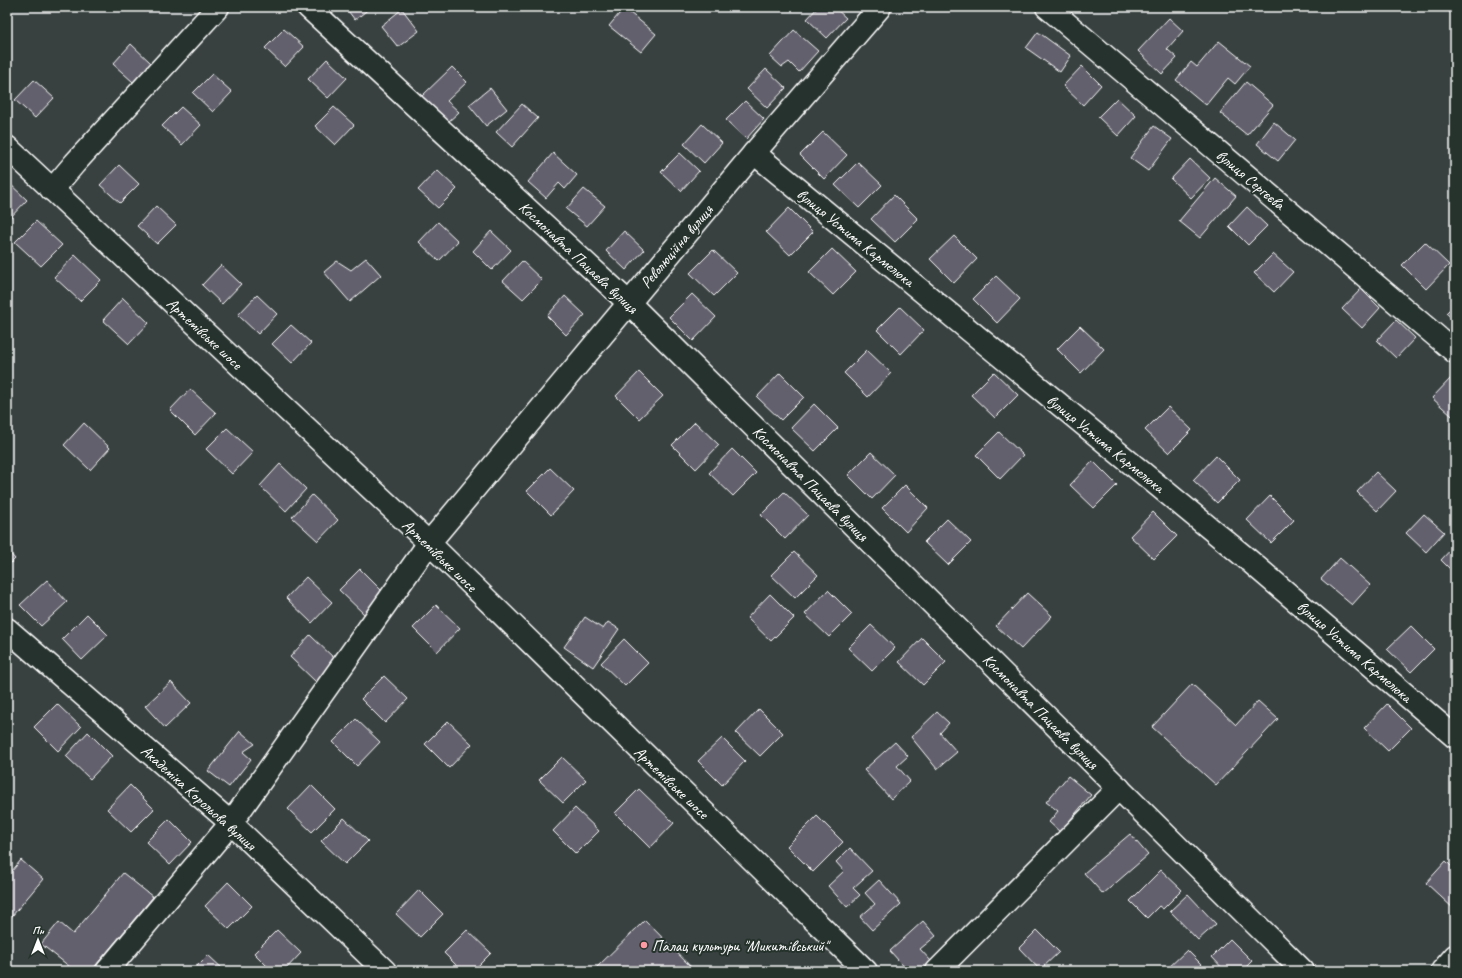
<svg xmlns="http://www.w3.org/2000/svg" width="1462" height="978" viewBox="0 0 1462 978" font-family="Caveat,sans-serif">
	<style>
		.building { fill: #63616d; stroke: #fff }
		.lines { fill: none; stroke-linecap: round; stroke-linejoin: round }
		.street-casing { stroke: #fff; stroke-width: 25 }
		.secondary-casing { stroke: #fff; stroke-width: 25 }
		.street { stroke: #26332d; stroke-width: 22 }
		.secondary { stroke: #26332d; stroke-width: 22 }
		.poi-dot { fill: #ff9aa2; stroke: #26332d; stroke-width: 1.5 }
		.labels { text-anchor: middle; stroke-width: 4; stroke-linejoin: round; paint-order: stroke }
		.street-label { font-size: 16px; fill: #fff; stroke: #26332d }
		.poi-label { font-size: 16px; fill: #fff; stroke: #26332d; text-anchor: start }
	</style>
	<rect width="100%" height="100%" fill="#384140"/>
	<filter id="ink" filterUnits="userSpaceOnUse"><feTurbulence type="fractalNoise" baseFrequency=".025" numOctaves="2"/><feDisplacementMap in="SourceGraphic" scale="8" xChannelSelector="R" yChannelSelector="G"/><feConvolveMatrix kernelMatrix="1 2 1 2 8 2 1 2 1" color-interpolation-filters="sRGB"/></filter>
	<g filter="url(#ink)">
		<g class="building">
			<path d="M 345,7 L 371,7 L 355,20 Z"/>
			<path d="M 818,7 L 834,7 L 846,18 L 827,38 L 807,19 Z"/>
			<path d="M 624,8 L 656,34 L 641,52 L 609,26 Z"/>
			<path d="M 402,9 L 419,31 L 398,47 L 381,26 Z"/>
			<path d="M 1169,18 L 1183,31 L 1167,49 L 1177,58 L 1162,74 L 1138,51 Z"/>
			<path d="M 284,29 L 304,47 L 285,67 L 265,48 Z"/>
			<path d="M 794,30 L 818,51 L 799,72 L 789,62 L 782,67 L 770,56 Z"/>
			<path d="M 1038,32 L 1071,56 L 1060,72 L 1026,48 Z"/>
			<path d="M 1219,41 L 1250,66 L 1235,84 L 1228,78 L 1206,105 L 1176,80 L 1191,62 L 1197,67 Z"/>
			<path d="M 131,44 L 151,63 L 133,82 L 113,64 Z"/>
			<path d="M 327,59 L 347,78 L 328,98 L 308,79 Z"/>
			<path d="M 1082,66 L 1101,85 L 1083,105 L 1063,86 Z"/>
			<path d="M 452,67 L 467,82 L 447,101 L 459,112 L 448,122 L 422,96 Z"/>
			<path d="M 766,69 L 786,88 L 767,108 L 747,89 Z"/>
			<path d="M 212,74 L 232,92 L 213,112 L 193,93 Z"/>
			<path d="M 34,80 L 54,98 L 35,118 L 15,100 Z"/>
			<path d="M 1246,82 L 1273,105 L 1247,135 L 1220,113 Z"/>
			<path d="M 490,88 L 507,109 L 486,126 L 469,105 Z"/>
			<path d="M 1117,98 L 1136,116 L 1118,136 L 1098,117 Z"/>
			<path d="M 745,101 L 764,119 L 746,139 L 726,120 Z"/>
			<path d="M 522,104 L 538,118 L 512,147 L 496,132 Z"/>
			<path d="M 181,107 L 201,125 L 182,145 L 162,126 Z"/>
			<path d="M 334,107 L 354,125 L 335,145 L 315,126 Z"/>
			<path d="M 1274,122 L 1295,140 L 1278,161 L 1257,144 Z"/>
			<path d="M 702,124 L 722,143 L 704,163 L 684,144 Z"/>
			<path d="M 1154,126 L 1172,139 L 1148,171 L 1130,158 Z"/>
			<path d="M 823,132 L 847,155 L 824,179 L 800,155 Z"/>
			<path d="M 553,153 L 577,175 L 565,189 L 559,183 L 546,198 L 528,182 Z"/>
			<path d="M 680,153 L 699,171 L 681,191 L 661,172 Z"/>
			<path d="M 1190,159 L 1210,178 L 1191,198 L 1171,179 Z"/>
			<path d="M 858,162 L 882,185 L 859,208 L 835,185 Z"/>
			<path d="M 119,165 L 139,184 L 120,203 L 100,185 Z"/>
			<path d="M 437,170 L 457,189 L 438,208 L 418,190 Z"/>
			<path d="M 1215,178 L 1236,196 L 1200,238 L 1179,221 Z"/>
			<path d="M 7,181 L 27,200 L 7,221 Z"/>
			<path d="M 584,189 L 605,206 L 587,226 L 566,209 Z"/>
			<path d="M 894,195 L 918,219 L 895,242 L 871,219 Z"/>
			<path d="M 156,206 L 176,225 L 157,244 L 137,226 Z"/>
			<path d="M 1247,207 L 1267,226 L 1248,245 L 1229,226 Z"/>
			<path d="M 789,208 L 813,232 L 790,255 L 766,232 Z"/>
			<path d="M 36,221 L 62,245 L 41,266 L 15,242 Z"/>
			<path d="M 438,222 L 458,241 L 439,261 L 419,242 Z"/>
			<path d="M 491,231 L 511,250 L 492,270 L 473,251 Z"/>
			<path d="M 624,231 L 644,250 L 626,270 L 606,251 Z"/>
			<path d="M 954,236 L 977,259 L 954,283 L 930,259 Z"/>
			<path d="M 1425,242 L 1449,265 L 1426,289 L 1402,265 Z"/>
			<path d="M 832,249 L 856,272 L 833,295 L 809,272 Z"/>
			<path d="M 713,250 L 737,273 L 714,296 L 690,273 Z"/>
			<path d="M 1273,254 L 1293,272 L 1274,292 L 1254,273 Z"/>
			<path d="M 75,255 L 101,280 L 80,301 L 54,277 Z"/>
			<path d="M 366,258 L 381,275 L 350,302 L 324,272 L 337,261 L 351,270 Z"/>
			<path d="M 522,261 L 542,280 L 523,299 L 503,281 Z"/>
			<path d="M 221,265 L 241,284 L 222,304 L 202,285 Z"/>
			<path d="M 996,276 L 1020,299 L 997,323 L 973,299 Z"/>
			<path d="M 1361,289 L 1380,308 L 1362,328 L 1342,309 Z"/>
			<path d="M 692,294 L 716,317 L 693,341 L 669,317 Z"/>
			<path d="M 257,295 L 277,314 L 258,334 L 238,315 Z"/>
			<path d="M 565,296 L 585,315 L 566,335 L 547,316 Z"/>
			<path d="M 123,298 L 149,323 L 129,344 L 103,320 Z"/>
			<path d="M 1455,304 L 1455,321 L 1446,313 Z"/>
			<path d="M 900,307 L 924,330 L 901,354 L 877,330 Z"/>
			<path d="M 1396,320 L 1415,338 L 1396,358 L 1377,340 Z"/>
			<path d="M 291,325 L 311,343 L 292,363 L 272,344 Z"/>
			<path d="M 1080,326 L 1104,349 L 1081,373 L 1057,349 Z"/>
			<path d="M 867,350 L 891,373 L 868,397 L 844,373 Z"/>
			<path d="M 639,372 L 663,396 L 639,419 L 616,396 Z"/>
			<path d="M 994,372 L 1018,395 L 995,418 L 971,395 Z"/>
			<path d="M 780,373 L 804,397 L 781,420 L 757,397 Z"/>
			<path d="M 1451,378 L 1455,382 L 1455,413 L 1452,416 L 1432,398 Z"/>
			<path d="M 190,389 L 216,413 L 195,435 L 170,410 Z"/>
			<path d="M 814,404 L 838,428 L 815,451 L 791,428 Z"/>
			<path d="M 1168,407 L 1192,430 L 1169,453 L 1145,430 Z"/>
			<path d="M 695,422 L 719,445 L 696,469 L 672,445 Z"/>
			<path d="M 84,423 L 110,448 L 90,470 L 64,445 Z"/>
			<path d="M 227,428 L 253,452 L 232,474 L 206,449 Z"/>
			<path d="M 999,432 L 1023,455 L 1000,479 L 976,455 Z"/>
			<path d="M 732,449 L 756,473 L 733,496 L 709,473 Z"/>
			<path d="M 871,452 L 895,475 L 872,499 L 848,475 Z"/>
			<path d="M 1216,456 L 1240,480 L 1217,503 L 1193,480 Z"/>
			<path d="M 1093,461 L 1117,485 L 1094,508 L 1070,485 Z"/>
			<path d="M 280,464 L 306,489 L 286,511 L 260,486 Z"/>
			<path d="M 550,468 L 574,491 L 551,515 L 527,491 Z"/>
			<path d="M 1376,472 L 1396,491 L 1377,511 L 1357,492 Z"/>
			<path d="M 905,485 L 928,508 L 906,532 L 882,508 Z"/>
			<path d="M 784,492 L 808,515 L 785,539 L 761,515 Z"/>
			<path d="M 312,495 L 338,520 L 318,541 L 292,517 Z"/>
			<path d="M 1270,496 L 1294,520 L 1271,543 L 1247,520 Z"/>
			<path d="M 1153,512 L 1177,536 L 1154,559 L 1130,536 Z"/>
			<path d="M 1424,514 L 1444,532 L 1426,552 L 1406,533 Z"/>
			<path d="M 947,519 L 971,542 L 948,565 L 924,542 Z"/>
			<path d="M 1455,545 L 1455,574 L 1441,560 Z"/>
			<path d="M 7,550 L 15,559 L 7,567 Z"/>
			<path d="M 794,552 L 818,575 L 795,598 L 771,575 Z"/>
			<path d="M 1340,558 L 1370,585 L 1352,605 L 1321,579 Z"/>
			<path d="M 360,569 L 385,594 L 365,615 L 339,590 Z"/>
			<path d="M 306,577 L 332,602 L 312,623 L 286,598 Z"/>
			<path d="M 47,580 L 67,602 L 41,626 L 20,605 Z"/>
			<path d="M 828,590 L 852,614 L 829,637 L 805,614 Z"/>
			<path d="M 1027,593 L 1052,616 L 1021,649 L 996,626 Z"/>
			<path d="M 770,594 L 794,618 L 771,641 L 747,618 Z"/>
			<path d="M 436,605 L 460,628 L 437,652 L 413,628 Z"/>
			<path d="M 87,614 L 108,635 L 82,660 L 62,639 Z"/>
			<path d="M 585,617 L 603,629 L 608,622 L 619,629 L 593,667 L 564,647 Z"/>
			<path d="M 871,625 L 895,648 L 872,671 L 848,648 Z"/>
			<path d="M 1411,626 L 1434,649 L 1411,672 L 1387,649 Z"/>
			<path d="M 310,635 L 336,660 L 316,682 L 290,657 Z"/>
			<path d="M 922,638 L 946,662 L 923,685 L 899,662 Z"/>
			<path d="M 624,639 L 648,663 L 625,686 L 601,663 Z"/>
			<path d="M 384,676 L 408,699 L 385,723 L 361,699 Z"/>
			<path d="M 171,682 L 191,703 L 165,728 L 145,706 Z"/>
			<path d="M 1192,684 L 1236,725 L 1258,701 L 1278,719 L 1216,785 L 1152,727 Z"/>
			<path d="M 57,704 L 81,727 L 58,751 L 34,727 Z"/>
			<path d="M 1387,704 L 1411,728 L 1388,751 L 1364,728 Z"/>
			<path d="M 759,709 L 783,733 L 760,756 L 736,733 Z"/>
			<path d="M 937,712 L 949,723 L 940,733 L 957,752 L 937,769 L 911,737 Z"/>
			<path d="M 356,719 L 380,742 L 357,766 L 333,742 Z"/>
			<path d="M 448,721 L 472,744 L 449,768 L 425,744 Z"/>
			<path d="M 240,731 L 255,744 L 243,752 L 251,759 L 229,787 L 208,771 Z"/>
			<path d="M 88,732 L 112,756 L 90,779 L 66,756 Z"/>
			<path d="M 722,738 L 745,761 L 722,785 L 698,761 Z"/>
			<path d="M 895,742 L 908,756 L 897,766 L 910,781 L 891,799 L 864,770 Z"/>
			<path d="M 562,757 L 586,780 L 563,803 L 539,780 Z"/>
			<path d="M 1068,776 L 1091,795 L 1060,832 L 1049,822 L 1058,811 L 1046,802 Z"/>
			<path d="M 130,785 L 154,809 L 131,832 L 107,809 Z"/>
			<path d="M 311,785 L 335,809 L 312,832 L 288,809 Z"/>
			<path d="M 639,789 L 674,823 L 650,848 L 615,813 Z"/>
			<path d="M 575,808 L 599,831 L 576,854 L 553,831 Z"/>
			<path d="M 817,816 L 843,842 L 813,872 L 787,846 Z"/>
			<path d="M 344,818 L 368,841 L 345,864 L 321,841 Z"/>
			<path d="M 169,819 L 192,842 L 170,865 L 146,842 Z"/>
			<path d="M 1130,834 L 1148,855 L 1103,894 L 1084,873 Z"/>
			<path d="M 850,848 L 872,871 L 853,888 L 860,895 L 847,907 L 828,886 L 844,871 L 836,862 Z"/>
			<path d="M 21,860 L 43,879 L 7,922 L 7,877 Z"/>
			<path d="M 1446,861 L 1455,870 L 1455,910 L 1426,883 Z"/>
			<path d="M 1161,870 L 1182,890 L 1163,909 L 1159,906 L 1147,918 L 1130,901 Z"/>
			<path d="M 123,873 L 153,897 L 91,971 L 75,971 L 41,944 L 59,922 L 73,934 Z"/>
			<path d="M 879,880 L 901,904 L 872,930 L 860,917 L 875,904 L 865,893 Z"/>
			<path d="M 228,882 L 252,906 L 229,929 L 205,906 Z"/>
			<path d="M 419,890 L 443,914 L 420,937 L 396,914 Z"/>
			<path d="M 1188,894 L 1216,924 L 1198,940 L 1170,911 Z"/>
			<path d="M 645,920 L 695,971 L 593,971 Z"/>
			<path d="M 923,921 L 936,936 L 920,949 L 931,961 L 920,971 L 908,971 L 890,951 Z"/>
			<path d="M 277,930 L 301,953 L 284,971 L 272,971 L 254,953 Z"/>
			<path d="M 467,930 L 491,953 L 473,971 L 462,971 L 444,953 Z"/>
			<path d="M 1037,930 L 1059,952 L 1040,970 L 1019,948 Z"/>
			<path d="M 1230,939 L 1252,961 L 1242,971 L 1225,971 L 1212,957 Z"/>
			<path d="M 1187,950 L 1202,965 L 1196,971 L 1165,971 Z"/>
			<path d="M 208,955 L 225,971 L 192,971 Z"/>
		</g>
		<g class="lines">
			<g class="street-casing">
				<g id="street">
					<path d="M 308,7 L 629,303 L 1303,971"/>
					<path d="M 1047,7 L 1455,352"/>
					<path d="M 754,153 L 1246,558 L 1455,737"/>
					<path d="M 52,190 L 75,163 L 218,7"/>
					<path d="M 7,629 L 231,823 L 385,971"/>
					<path d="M 107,971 L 231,823 L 429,543 L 754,153 L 880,7"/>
					<path d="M 937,971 L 1119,788"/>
				</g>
			</g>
			<g class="secondary-casing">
				<g id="secondary">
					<path d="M 7,147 L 429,543 L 866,971"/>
					<path d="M 1442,971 L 1455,956"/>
				</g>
			</g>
			<use href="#street" class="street"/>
			<use href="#secondary" class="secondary"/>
		</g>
	</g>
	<circle class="poi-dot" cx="644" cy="945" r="4"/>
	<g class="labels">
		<g class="street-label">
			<text transform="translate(1251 179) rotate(40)" y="6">вулиця Сергєєва</text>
			<text transform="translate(856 237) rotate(39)" y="6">вулиця Устима Кармелюка</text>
			<text transform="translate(676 246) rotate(-50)" y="6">Революційна вулиця</text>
			<text transform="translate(579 257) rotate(43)" y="6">Космонавта Пацаєва вулиця</text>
			<text transform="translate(205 333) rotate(43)" y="6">Артемівське шосе</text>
			<text transform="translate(1106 443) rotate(39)" y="6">вулиця Устима Кармелюка</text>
			<text transform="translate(811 483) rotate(45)" y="6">Космонавта Пацаєва вулиця</text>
			<text transform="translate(440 555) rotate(44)" y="6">Артемівське шосе</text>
			<text transform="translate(1355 651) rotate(41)" y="6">вулиця Устима Кармелюка</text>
			<text transform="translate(1041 711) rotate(45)" y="6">Космонавта Пацаєва вулиця</text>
			<text transform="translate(672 782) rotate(44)" y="6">Артемівське шосе</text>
			<text transform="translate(199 797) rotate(42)" y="6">Академіка Корольова вулиця</text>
		</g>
		<g class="poi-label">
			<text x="652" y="951">Палац культури "Микитівський"</text>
		</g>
	</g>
	<rect width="1462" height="978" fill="none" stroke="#26332d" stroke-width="24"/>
	<rect x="12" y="12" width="1438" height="954" fill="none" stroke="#fff" stroke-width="1.5" filter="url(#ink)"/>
	<g transform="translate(38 940)" stroke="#26332d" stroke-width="3" paint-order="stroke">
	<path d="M0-3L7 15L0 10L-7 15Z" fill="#ffffff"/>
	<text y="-6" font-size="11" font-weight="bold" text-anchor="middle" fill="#ffffff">Пн</text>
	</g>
</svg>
